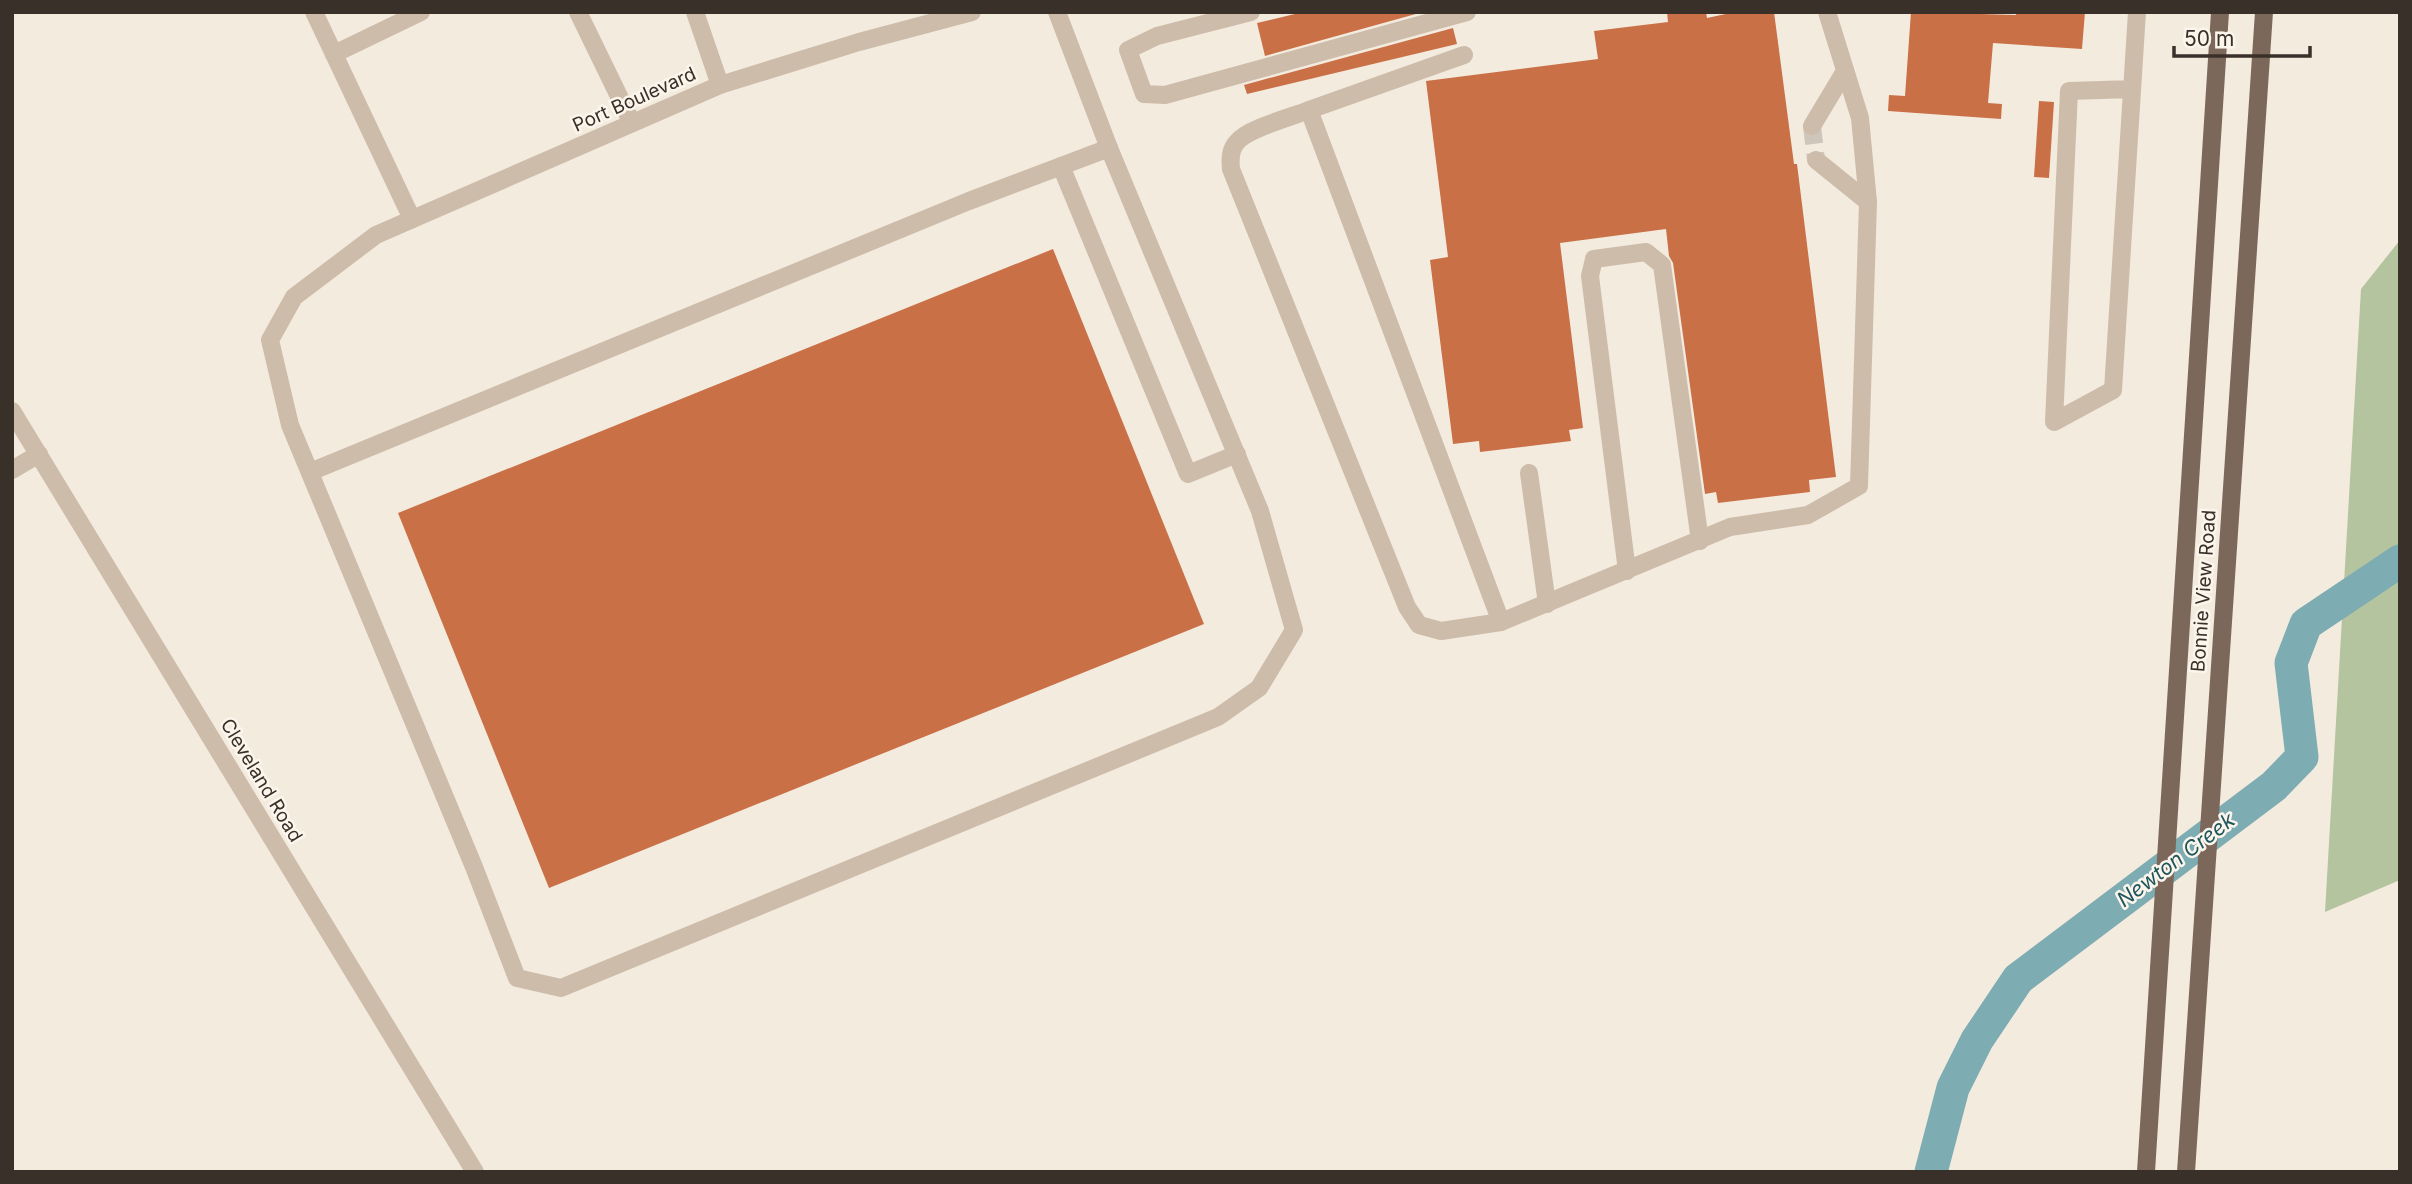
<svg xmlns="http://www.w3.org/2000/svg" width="2412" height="1184" viewBox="0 0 2412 1184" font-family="Inter,sans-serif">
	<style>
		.green { fill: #b4c49e }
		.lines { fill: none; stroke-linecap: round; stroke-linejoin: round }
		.river { stroke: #7dacb2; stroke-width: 33 }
		.building { fill: #ca7047 }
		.minor-tunnel { stroke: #cfc6bb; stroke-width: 18; stroke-dasharray: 18 9; stroke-linecap: butt }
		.minor { stroke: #cdbcaa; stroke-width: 18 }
		.major { stroke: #7c685a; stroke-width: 18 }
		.labels { text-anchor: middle; stroke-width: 5; stroke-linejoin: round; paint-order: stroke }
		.street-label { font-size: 19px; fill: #3a302a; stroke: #fbf5ec }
		.water-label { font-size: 21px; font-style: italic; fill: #1d555d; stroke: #fbf5ec }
	</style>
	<rect width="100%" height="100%" fill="#f4ebdf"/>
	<path class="green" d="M 2400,240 L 2400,880 L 2325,912 L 2361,289 Z"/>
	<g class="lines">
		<path class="river" d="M 1931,1172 L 1953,1088 L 1977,1040 L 2018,979 L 2274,786 L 2302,757 L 2291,663 L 2306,624 L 2400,561"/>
	</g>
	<g class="building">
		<path d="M 1303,12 L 1423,12 L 1265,56 L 1257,23 Z"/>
		<path d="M 1667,12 L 1706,12 L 1707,18 L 1735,12 L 1774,12 L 1794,164 L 1797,164 L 1836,477 L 1809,480 L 1810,492 L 1718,503 L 1716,492 L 1705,494 L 1673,263 L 1669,256 L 1666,229 L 1560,243 L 1583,428 L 1569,430 L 1571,441 L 1480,452 L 1479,441 L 1453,444 L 1430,260 L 1448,257 L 1426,81 L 1598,59 L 1594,31 L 1668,22 Z"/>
		<path d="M 1911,12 L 2016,15 L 2016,12 L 2085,12 L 2082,49 L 1993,43 L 1988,103 L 2002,104 L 2001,119 L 1888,111 L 1889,95 L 1905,96 Z"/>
		<path d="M 1453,28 L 1457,44 L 1247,94 L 1244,85 Z"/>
		<path d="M 2039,101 L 2054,102 L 2049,178 L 2034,177 Z"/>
		<path d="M 1053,249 L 1204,624 L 549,888 L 398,513 Z"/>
	</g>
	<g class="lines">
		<path class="minor-tunnel" d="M 1812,126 L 1816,160"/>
		<g class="minor">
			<path d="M 314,12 L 412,219"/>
			<path d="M 578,12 L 632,123"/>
			<path d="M 695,12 L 720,85"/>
			<path d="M 972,12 L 859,42 L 720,85 L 376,235 L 294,297 L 270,340 L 290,425 L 474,867 L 517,978 L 561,988 L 1218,717 L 1259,688 L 1294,630 L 1260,511 L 1109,148 L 1057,12"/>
			<path d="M 1251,12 L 1157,36 L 1128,50 L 1144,94 L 1165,95 L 1467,12"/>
			<path d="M 334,54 L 421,12"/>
			<path d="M 1464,55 L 1309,110 L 1501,622 L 1730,527 L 1808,515 L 1859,486 L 1868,202 L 1860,118 L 1827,12"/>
			<path d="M 2132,89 L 2069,91 L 2054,422 L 2113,390 L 2137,12"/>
			<path d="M 1309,110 C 1292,117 1248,128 1237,142 C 1230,149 1230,159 1231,169 L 1407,607 L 1419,625 L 1441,631 L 1501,622"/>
			<path d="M 1812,126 L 1845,71"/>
			<path d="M 1816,160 L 1868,202"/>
			<path d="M 1061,166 L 1188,474 L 1237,454"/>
			<path d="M 12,411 L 475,1172"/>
			<path d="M 12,470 L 39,454"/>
			<path d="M 310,472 L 969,201 L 1109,148"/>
			<path d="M 1529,473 L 1547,604"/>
			<path d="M 1627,571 L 1590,276 L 1594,259 L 1646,252 L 1662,265 L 1700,541"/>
		</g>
		<g class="major">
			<path d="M 2146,1172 L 2220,12"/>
			<path d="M 2186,1172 L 2264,12"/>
		</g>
	</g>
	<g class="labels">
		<g class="street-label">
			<text transform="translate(634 99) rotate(-24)" y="7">Port Boulevard</text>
			<text transform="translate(2203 591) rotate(-86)" y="7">Bonnie View Road</text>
			<text transform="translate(262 780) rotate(59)" y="7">Cleveland Road</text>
		</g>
		<g class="water-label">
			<text transform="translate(2176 860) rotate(-37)" y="7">Newton Creek</text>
		</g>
	</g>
	<rect width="2412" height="1184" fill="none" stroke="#3a302a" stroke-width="28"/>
	<path d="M2174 46v10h136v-10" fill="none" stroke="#3a302a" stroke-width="3.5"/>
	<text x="2184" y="46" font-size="21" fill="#3a302a" stroke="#fbf5ec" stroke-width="5" paint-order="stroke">50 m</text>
</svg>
